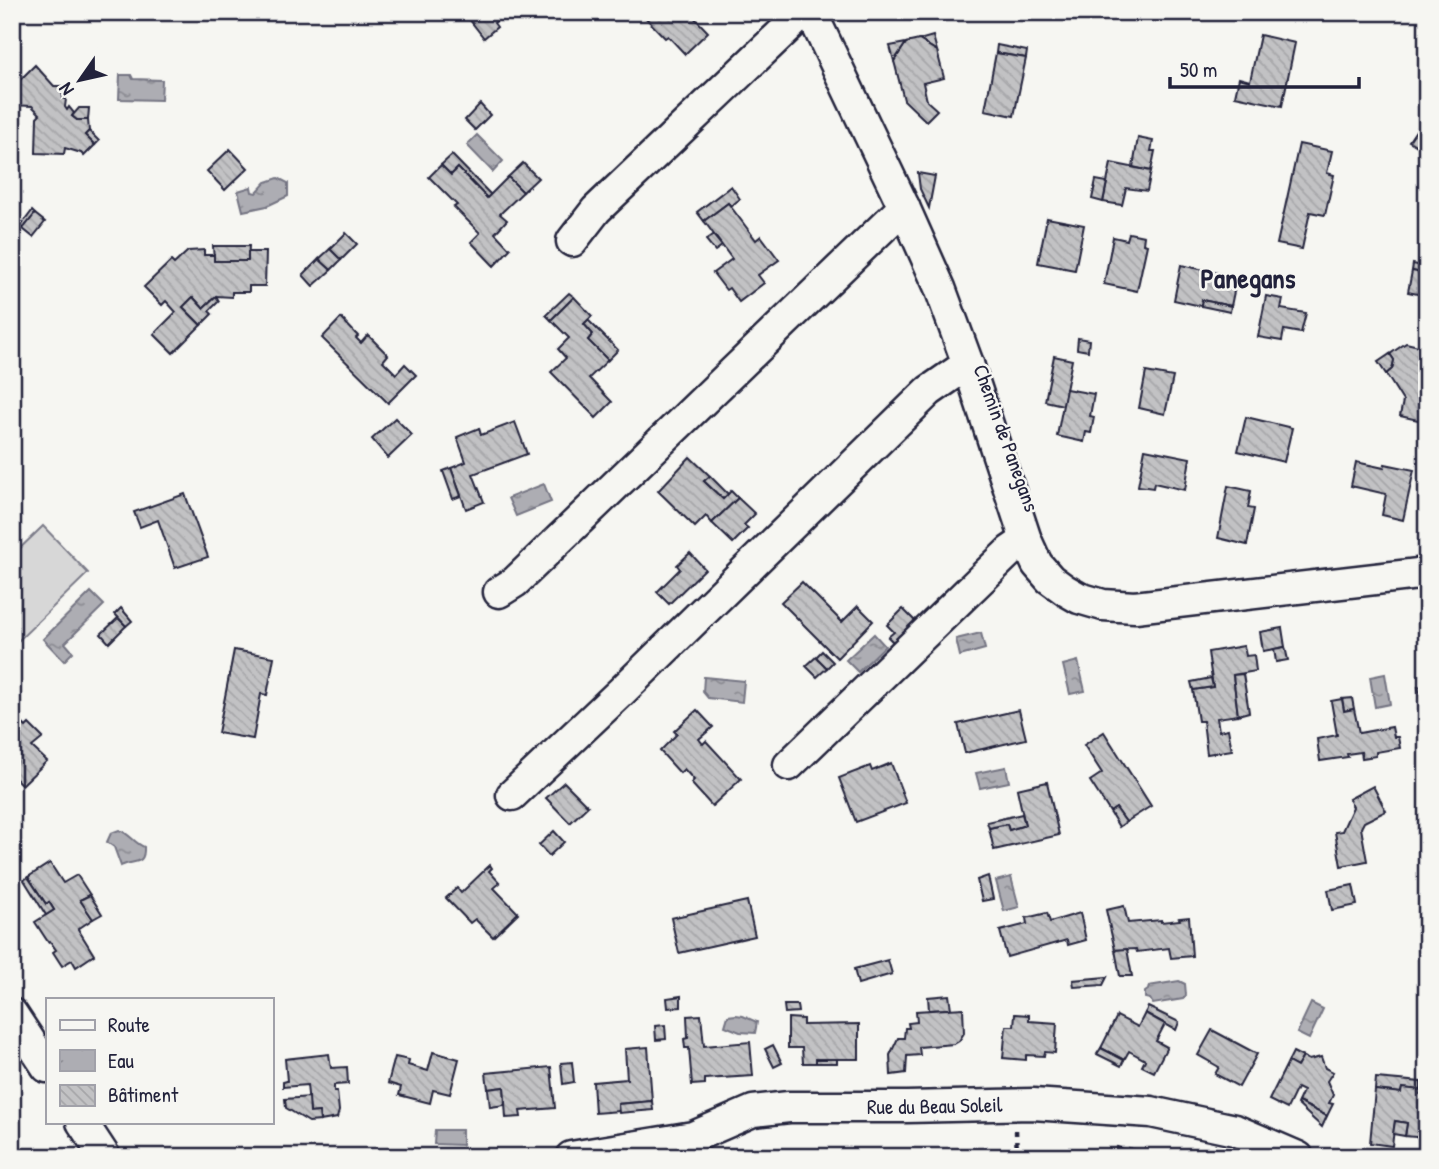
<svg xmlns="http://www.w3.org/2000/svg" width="1439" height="1169" viewBox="0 0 1439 1169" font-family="'Patrick Hand',sans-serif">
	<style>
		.green { fill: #d7d7d7; stroke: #7c7c89; stroke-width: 2 }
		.water { fill: url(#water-ripples); stroke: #757583; stroke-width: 2 }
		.building { fill: url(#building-back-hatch); stroke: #22223b; stroke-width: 2 }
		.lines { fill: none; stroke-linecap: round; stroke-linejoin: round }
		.minor-casing { stroke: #22223b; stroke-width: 35 }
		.path { stroke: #22223b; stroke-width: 4.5; stroke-dasharray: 5 5; stroke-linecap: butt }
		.minor { stroke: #f6f6f2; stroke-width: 30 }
		.labels { text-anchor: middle; stroke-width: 5; stroke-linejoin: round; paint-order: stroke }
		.street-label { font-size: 21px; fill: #22223b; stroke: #f6f6f2 }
		.district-label { font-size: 28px; font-weight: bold; fill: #22223b; stroke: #f6f6f2 }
	</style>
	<defs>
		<pattern id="water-ripples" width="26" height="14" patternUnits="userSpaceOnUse" patternTransform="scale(1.75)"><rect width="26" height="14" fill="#adadb3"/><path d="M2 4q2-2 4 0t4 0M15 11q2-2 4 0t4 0" fill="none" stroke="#8c8c93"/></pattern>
		<pattern id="building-back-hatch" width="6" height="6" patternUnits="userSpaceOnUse" patternTransform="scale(1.75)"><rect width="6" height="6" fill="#c2c2c4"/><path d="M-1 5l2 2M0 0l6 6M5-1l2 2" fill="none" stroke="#a6a6a9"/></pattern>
	</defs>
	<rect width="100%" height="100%" fill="#f6f6f2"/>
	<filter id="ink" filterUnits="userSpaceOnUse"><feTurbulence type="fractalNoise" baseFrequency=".0143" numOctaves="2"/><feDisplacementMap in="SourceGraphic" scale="14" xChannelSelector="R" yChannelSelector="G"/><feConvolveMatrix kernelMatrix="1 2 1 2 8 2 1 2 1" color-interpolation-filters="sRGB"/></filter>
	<g filter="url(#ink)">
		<path class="green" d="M 43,526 L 88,573 L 12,647 L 12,556 Z"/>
		<g class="water">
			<path d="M 120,75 L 131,75 L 133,79 L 162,80 L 161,100 L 119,99 Z"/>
			<path d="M 477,135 L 503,161 L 493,172 L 467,145 Z"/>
			<path d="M 278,178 L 288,183 L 288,196 L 267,206 L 243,211 L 238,191 L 251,187 L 252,192 L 256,193 L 266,182 Z"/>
			<path d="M 544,484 L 551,502 L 516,516 L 508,498 Z"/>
			<path d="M 91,592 L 104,605 L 65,643 L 73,652 L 64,661 L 43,639 Z"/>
			<path d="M 981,633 L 985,649 L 960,656 L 956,639 Z"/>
			<path d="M 874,634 L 885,646 L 858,672 L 846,660 Z"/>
			<path d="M 1078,661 L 1085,691 L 1070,694 L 1063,665 Z"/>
			<path d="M 1385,674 L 1390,704 L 1375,707 L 1370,677 Z"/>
			<path d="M 704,677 L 744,681 L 742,702 L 708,698 L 703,692 Z"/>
			<path d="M 1006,767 L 1009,782 L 980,788 L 976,773 Z"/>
			<path d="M 119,830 C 129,833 134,843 144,847 C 145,867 133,859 121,866 L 114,847 L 107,842 L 111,833 Z"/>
			<path d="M 1011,877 L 1019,907 L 1004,911 L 996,881 Z"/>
			<path d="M 1179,981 L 1185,984 L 1186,995 L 1183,999 L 1153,1004 L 1150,999 L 1145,998 L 1145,992 L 1148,990 L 1149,986 Z"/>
			<path d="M 1311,1003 L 1323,1009 L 1309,1039 L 1297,1033 Z"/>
			<path d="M 736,1015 L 743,1016 L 757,1022 L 755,1033 L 740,1032 L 725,1026 L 728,1016 Z"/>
			<path d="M 435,1130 L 462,1130 L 462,1145 L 434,1144 Z"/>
		</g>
		<g class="building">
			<path d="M 469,12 L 516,12 L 504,21 L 501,17 L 494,23 L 497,27 L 484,38 L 466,15 Z"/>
			<path d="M 640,12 L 689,12 L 708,32 L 685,54 L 668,36 L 665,38 Z"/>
			<path d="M 1260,35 L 1295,43 L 1282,106 L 1235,96 L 1239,78 L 1250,81 Z"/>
			<path d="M 933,36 L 937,51 L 919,40 Z"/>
			<path d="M 919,40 L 937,51 L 944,78 L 923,83 L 927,101 L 937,110 L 926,121 L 904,100 L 894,61 L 906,43 Z"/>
			<path d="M 906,43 L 894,61 L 890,46 Z"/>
			<path d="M 997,45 L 1027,51 L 1026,58 L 996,53 Z"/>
			<path d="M 996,53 L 1026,58 L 1014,116 L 985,110 Z"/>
			<path d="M 35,65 L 54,86 L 62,86 L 63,98 L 66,99 L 65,107 L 67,110 L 69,107 L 74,113 L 72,116 L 77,120 L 88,120 L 89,131 L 85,135 L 95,145 L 84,156 L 81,153 L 65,148 L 64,154 L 36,153 L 37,117 L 40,114 L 32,106 L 12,105 L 12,88 Z"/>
			<path d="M 480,104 L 490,115 L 475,130 L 465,120 Z"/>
			<path d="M 79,108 L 89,108 L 88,120 L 77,120 L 72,116 Z"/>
			<path d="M 1427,114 L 1427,152 L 1409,141 Z"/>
			<path d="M 89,131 L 99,141 L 95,145 L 85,135 Z"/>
			<path d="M 1138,138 L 1153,141 L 1151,151 L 1155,151 L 1151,171 L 1133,167 Z"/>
			<path d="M 1299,144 L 1332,151 L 1327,173 L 1334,175 L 1325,215 L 1310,212 L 1302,249 L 1277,244 Z"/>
			<path d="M 230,149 L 248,168 L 225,190 L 207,171 Z"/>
			<path d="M 452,155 L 491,195 L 487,198 L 458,168 L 451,175 L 441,165 Z"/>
			<path d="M 523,163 L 538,178 L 523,192 L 508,177 Z"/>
			<path d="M 1111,163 L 1151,171 L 1147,191 L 1126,188 L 1122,205 L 1103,202 Z"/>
			<path d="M 441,165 L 451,175 L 458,168 L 487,198 L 508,177 L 523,192 L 500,214 L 507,220 L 495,233 L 510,249 L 494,266 L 471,242 L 480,233 L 454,207 L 457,205 L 429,177 Z"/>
			<path d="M 918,173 L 935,176 L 929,208 L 920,189 Z"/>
			<path d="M 1096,180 L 1107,182 L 1103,202 L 1092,199 Z"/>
			<path d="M 731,186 L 740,199 L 731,206 L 728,203 L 704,221 L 697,212 Z"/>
			<path d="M 728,203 L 756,240 L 761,236 L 779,260 L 758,275 L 764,283 L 739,302 L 729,288 L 726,290 L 713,273 L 732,259 L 704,221 Z"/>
			<path d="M 32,211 L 35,214 L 23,229 L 20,227 Z"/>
			<path d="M 35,214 L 45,222 L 33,237 L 23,229 Z"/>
			<path d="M 1047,218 L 1084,225 L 1075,270 L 1038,263 Z"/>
			<path d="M 346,233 L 357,244 L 341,260 L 330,249 Z"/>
			<path d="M 1129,233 L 1144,236 L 1143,244 L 1147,245 L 1137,291 L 1104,284 L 1113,237 L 1127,240 Z"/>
			<path d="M 713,235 L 722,246 L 715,251 L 706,240 Z"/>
			<path d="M 213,246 L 249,246 L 248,261 L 214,261 Z"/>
			<path d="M 330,249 L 341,260 L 331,270 L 319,259 Z"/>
			<path d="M 204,250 L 204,255 L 214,255 L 214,261 L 248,261 L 248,252 L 266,252 L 265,286 L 249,286 L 249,292 L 232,292 L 232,297 L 216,296 L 203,308 L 193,297 L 183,307 L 201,325 L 173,353 L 154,334 L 176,312 L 166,301 L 162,305 L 144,287 L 171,261 L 174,264 L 188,251 Z"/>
			<path d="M 319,259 L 331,270 L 313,286 L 303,275 Z"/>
			<path d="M 1413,264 L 1427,267 L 1427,274 L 1412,271 Z"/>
			<path d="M 1181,265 L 1237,277 L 1231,306 L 1202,300 L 1201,306 L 1174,300 Z"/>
			<path d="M 1412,271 L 1427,274 L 1427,296 L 1408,292 Z"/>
			<path d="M 569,293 L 574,297 L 551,320 L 546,315 Z"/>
			<path d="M 216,296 L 219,301 L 209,311 L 212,314 L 201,325 L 183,307 L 193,297 L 203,308 Z"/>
			<path d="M 1266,296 L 1283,299 L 1281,309 L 1306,313 L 1301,333 L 1284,330 L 1282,341 L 1258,337 Z"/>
			<path d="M 574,297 L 592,316 L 584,324 L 593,334 L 588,340 L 608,360 L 589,378 L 612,402 L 596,418 L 551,372 L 566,358 L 558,349 L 569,338 L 551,320 Z"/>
			<path d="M 1202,300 L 1231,306 L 1230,312 L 1201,306 Z"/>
			<path d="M 341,318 L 358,336 L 356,338 L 361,343 L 368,335 L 388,355 L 383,361 L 396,374 L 405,364 L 416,375 L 388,403 L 322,338 Z"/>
			<path d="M 588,320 L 618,350 L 608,360 L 588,340 L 593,334 L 584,324 Z"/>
			<path d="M 1078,338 L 1089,340 L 1088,351 L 1077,349 Z"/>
			<path d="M 1406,343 L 1427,348 L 1427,422 L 1400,416 L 1403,401 L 1386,374 L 1392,369 L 1394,360 L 1390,354 Z"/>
			<path d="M 1390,354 L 1394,360 L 1392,369 L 1386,374 L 1378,362 Z"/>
			<path d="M 1054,356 L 1072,360 L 1063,405 L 1045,401 Z"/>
			<path d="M 1146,372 L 1173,377 L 1165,414 L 1139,408 Z"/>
			<path d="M 1066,389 L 1094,394 L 1090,416 L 1094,417 L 1091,433 L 1086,432 L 1084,442 L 1057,436 Z"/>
			<path d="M 1246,417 L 1292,428 L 1284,462 L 1238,451 Z"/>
			<path d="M 395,418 L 412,435 L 388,458 L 372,439 Z"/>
			<path d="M 515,422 L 527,454 L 473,474 L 484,502 L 466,509 L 451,468 L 466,462 L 457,437 L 479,428 L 481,435 Z"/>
			<path d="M 1145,449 L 1190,458 L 1185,490 L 1154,483 L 1153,488 L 1138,486 Z"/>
			<path d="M 690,457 L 710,476 L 704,481 L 723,499 L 731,491 L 738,498 L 712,523 L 706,516 L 695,527 L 658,491 Z"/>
			<path d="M 1356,462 L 1384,468 L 1385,464 L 1414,470 L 1403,520 L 1382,515 L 1386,494 L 1351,486 Z"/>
			<path d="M 451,468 L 461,496 L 453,499 L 443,471 Z"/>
			<path d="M 710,476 L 728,494 L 723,499 L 704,481 Z"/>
			<path d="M 1228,486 L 1251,491 L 1248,508 L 1254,509 L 1247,545 L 1218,538 Z"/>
			<path d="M 185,494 L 208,557 L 175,568 L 158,520 L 140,527 L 134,512 Z"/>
			<path d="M 738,498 L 755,514 L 744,525 L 748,528 L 733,543 L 712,523 Z"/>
			<path d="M 690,553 L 705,569 L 669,604 L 657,592 L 680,569 L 677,565 Z"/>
			<path d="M 802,582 L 842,622 L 858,606 L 873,621 L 837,658 L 781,602 Z"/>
			<path d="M 121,608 L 132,621 L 126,626 L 115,614 Z"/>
			<path d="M 903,609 L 919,625 L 897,646 L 888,637 L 894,632 L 887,625 Z"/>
			<path d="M 118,618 L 126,626 L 109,643 L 101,634 Z"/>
			<path d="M 1282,628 L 1285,647 L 1263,651 L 1260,632 Z"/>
			<path d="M 1244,646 L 1246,656 L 1254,655 L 1256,671 L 1233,675 L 1238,715 L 1217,718 L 1219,731 L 1228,729 L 1232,750 L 1207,754 L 1203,721 L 1198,721 L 1193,690 L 1213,687 L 1208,652 Z"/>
			<path d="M 1285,647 L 1288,660 L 1276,662 L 1274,649 Z"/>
			<path d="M 234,650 L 274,657 L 267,695 L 261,694 L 253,739 L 218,733 Z"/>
			<path d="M 822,651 L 833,662 L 827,668 L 816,657 Z"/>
			<path d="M 816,657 L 827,668 L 817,677 L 806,666 Z"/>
			<path d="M 1243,674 L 1249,712 L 1238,715 L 1233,675 Z"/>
			<path d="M 1211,678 L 1213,687 L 1193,690 L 1191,682 Z"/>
			<path d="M 1427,685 L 1427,724 L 1418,687 Z"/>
			<path d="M 1352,698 L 1354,709 L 1344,711 L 1342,699 Z"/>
			<path d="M 1342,699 L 1344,711 L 1354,709 L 1359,733 L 1392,727 L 1394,737 L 1398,737 L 1400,748 L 1376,752 L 1376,756 L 1362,758 L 1361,752 L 1347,754 L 1348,757 L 1320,761 L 1317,739 L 1337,735 L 1331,701 Z"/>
			<path d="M 697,710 L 713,727 L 699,739 L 703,744 L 706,741 L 741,779 L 712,806 L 691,783 L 694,780 L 684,769 L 680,773 L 660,751 L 677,734 L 674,731 Z"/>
			<path d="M 1019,710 L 1026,739 L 965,753 L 958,724 Z"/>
			<path d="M 12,713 L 26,727 L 29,724 L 43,738 L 32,747 L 47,761 L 22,785 L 12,775 L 12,766 L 17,762 L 12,757 Z"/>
			<path d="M 1104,732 L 1151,806 L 1126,822 L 1116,808 L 1110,812 L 1090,781 L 1102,773 L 1084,745 Z"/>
			<path d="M 891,763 L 906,803 L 856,822 L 839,778 L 870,766 L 872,771 Z"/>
			<path d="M 564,782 L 588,806 L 570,823 L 546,798 Z"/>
			<path d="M 1047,782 L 1059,835 L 994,850 L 989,828 L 1007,824 L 1009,830 L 1025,825 L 1017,789 Z"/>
			<path d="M 1373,786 L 1386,811 L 1364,822 L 1361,828 L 1367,861 L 1341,866 L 1335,832 L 1342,831 L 1353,807 L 1349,799 Z"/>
			<path d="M 1116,808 L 1126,822 L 1119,827 L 1110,812 Z"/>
			<path d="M 1022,814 L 1025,825 L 1009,830 L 1007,824 L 989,828 L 987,822 Z"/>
			<path d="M 554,831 L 564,842 L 549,856 L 539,845 Z"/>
			<path d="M 50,863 L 63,883 L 77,875 L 90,895 L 80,900 L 93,919 L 78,929 L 94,955 L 76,967 L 72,960 L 62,966 L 53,952 L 56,950 L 50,941 L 48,942 L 35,922 L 54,910 L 49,902 L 46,904 L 28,877 Z"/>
			<path d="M 490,865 L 492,868 L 489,871 L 500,883 L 494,888 L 518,913 L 493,937 L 475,919 L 470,923 L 446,898 L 457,888 L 461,893 Z"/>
			<path d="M 988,876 L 993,899 L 982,901 L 977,880 Z"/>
			<path d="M 28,877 L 46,904 L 49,902 L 54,910 L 46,915 L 24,880 Z"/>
			<path d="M 1353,885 L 1357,905 L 1332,910 L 1328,890 Z"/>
			<path d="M 90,895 L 102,914 L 93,919 L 80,900 Z"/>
			<path d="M 747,901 L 755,936 L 679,953 L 671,918 Z"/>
			<path d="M 1124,906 L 1128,923 L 1161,920 L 1161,922 L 1180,920 L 1179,918 L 1189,917 L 1192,956 L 1171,958 L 1169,948 L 1137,952 L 1136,949 L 1115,950 L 1106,910 Z"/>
			<path d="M 1047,913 L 1050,922 L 1080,913 L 1086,940 L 1068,945 L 1067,940 L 1007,957 L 1000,931 L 1027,924 L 1026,918 Z"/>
			<path d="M 1127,949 L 1132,976 L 1120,976 L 1115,950 Z"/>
			<path d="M 888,960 L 892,974 L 858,984 L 854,969 Z"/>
			<path d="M 1107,977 L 1103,985 L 1074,987 L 1073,980 Z"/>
			<path d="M 949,995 L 951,1009 L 929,1010 L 928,997 Z"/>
			<path d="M 681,996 L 681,1007 L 668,1008 L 667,998 Z"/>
			<path d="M 784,1005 L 797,1005 L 798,1012 L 785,1013 Z"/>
			<path d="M 1148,1007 L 1179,1022 L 1176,1030 L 1145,1013 Z"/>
			<path d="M 963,1008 L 964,1033 L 959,1041 L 954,1044 L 919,1047 L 920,1055 L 907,1056 L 906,1073 L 891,1075 L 890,1055 L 898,1038 L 904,1038 L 905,1028 L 909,1028 L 908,1023 L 917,1022 L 916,1011 Z"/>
			<path d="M 1145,1013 L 1165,1024 L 1156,1041 L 1167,1047 L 1154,1072 L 1142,1066 L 1145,1060 L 1129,1051 L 1124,1060 L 1101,1048 L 1117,1016 L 1138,1027 Z"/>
			<path d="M 1015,1014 L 1029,1015 L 1029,1021 L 1057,1023 L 1055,1053 L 1045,1052 L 1044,1056 L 1026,1055 L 1026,1060 L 1003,1058 L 1006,1026 L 1014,1026 Z"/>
			<path d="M 701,1015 L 704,1046 L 750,1042 L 753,1076 L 705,1079 L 705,1084 L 692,1085 L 689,1048 L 685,1048 L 684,1039 L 688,1038 L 687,1016 Z"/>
			<path d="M 788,1018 L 803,1019 L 803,1025 L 859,1024 L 859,1059 L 816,1059 L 816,1063 L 803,1063 L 802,1048 L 788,1048 Z"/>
			<path d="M 665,1025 L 666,1039 L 656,1040 L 655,1026 Z"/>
			<path d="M 1212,1030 L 1257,1054 L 1239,1087 L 1215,1074 L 1219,1067 L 1198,1055 Z"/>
			<path d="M 773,1045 L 782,1063 L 774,1067 L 765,1049 Z"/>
			<path d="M 648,1047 L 652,1101 L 618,1104 L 619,1111 L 595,1113 L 593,1082 L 627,1079 L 625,1049 Z"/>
			<path d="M 1101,1048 L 1124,1060 L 1121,1066 L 1097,1054 Z"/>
			<path d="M 433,1052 L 459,1059 L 450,1094 L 433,1090 L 430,1103 L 399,1095 L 401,1087 L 388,1083 L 395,1057 L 409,1060 L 408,1065 L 428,1071 Z"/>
			<path d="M 1293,1052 L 1303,1057 L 1297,1067 L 1288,1062 Z"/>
			<path d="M 329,1054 L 331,1068 L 347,1067 L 348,1084 L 334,1085 L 334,1091 L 337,1091 L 339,1111 L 337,1118 L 320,1121 L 319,1112 L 310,1113 L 307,1085 L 283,1087 L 283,1082 L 287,1081 L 285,1059 Z"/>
			<path d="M 1303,1057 L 1309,1060 L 1321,1057 L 1325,1068 L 1333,1072 L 1327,1081 L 1333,1095 L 1329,1103 L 1333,1104 L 1327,1116 L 1298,1102 L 1303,1091 L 1297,1088 L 1287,1109 L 1269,1100 L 1288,1062 L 1297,1067 Z"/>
			<rect x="816" y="1059" width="21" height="4"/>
			<path d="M 572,1062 L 574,1082 L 563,1084 L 561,1063 Z"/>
			<path d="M 551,1067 L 555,1108 L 520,1111 L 521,1117 L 506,1118 L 504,1087 L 488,1089 L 486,1073 Z"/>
			<path d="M 1376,1078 L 1421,1082 L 1421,1090 L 1402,1088 L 1401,1093 L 1375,1090 Z"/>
			<path d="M 504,1087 L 505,1105 L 490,1107 L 488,1089 Z"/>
			<path d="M 1402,1088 L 1421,1090 L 1420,1094 L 1427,1095 L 1427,1138 L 1405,1136 L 1407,1123 L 1395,1121 L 1392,1146 L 1370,1143 L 1375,1090 L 1401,1093 Z"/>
			<path d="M 309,1097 L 310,1113 L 319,1112 L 320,1121 L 309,1122 L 286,1108 L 285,1099 Z"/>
			<path d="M 652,1101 L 653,1110 L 619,1113 L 618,1104 Z"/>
			<path d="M 1298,1102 L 1327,1116 L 1322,1127 L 1297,1104 Z"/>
			<path d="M 1395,1121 L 1407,1123 L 1405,1136 L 1393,1134 Z"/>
			<path d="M 1117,1147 L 1128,1151 L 1126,1157 L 1113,1157 Z"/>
			<path d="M 1129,1148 L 1142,1153 L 1140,1157 L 1126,1157 Z"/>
			<path d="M 225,1151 L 228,1157 L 197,1156 L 203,1152 Z"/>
		</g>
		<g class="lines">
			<g class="minor-casing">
				<g id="minor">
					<path d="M 811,12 L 904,207 L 940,288 L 968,364 L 1026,540 L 1037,564 L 1050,579 L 1065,590 L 1079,598 L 1103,605 L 1135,607 L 1427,573"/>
					<path d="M 572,241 L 596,210 L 804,12"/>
					<path d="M 499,592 L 515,582 L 904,207"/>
					<path d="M 789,765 L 1010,551 L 1026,540"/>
					<path d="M 512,795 L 622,691 L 929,391 L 968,364"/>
					<path d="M 12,1014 L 47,1067"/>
					<path d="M 82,1122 L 105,1157"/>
					<path id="s1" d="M 571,1157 L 693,1137 L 753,1111 L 789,1107 L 907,1107 L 1033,1104 L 1151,1112 L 1235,1130 L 1298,1157"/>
				</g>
			</g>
			<path class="path" d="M 1016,1130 L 1017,1157"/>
			<use href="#minor" class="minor"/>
		</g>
	</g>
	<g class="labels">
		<g class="street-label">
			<text transform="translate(1006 438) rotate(70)" y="7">Chemin de Panegans</text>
			<text dy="7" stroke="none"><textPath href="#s1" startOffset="371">Rue du Beau Soleil</textPath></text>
		</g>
		<g class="district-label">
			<text x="1248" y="288">Panegans</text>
		</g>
	</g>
	<rect width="1439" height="1169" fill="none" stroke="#f6f6f2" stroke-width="42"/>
	<rect x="21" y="21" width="1397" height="1127" fill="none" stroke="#22223b" stroke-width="2.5" filter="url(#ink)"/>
	<rect x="46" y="998" width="228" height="126" fill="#f6f6f2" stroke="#a1a1a9" stroke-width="2"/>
	<rect x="60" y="1020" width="35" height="10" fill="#f6f6f2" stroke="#a1a1a9" stroke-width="2"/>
	<text x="108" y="1032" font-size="21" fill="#22223b">Route</text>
	<rect x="60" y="1050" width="35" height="21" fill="url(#water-ripples)" stroke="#a1a1a9" stroke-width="2"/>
	<text x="108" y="1068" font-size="21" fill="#22223b">Eau</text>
	<rect x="60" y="1085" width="35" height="21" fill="url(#building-back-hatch)" stroke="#a1a1a9" stroke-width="2"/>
	<text x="108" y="1102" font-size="21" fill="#22223b">Bâtiment</text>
	<g transform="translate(80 80) rotate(236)" stroke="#f6f6f2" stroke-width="5" paint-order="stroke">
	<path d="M0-5L12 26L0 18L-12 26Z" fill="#22223b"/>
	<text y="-10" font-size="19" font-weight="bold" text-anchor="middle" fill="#22223b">N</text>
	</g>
	<path d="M1170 77v10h189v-10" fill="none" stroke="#22223b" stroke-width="3.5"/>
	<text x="1180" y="77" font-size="21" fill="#22223b" stroke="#f6f6f2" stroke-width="5" paint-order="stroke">50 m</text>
</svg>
